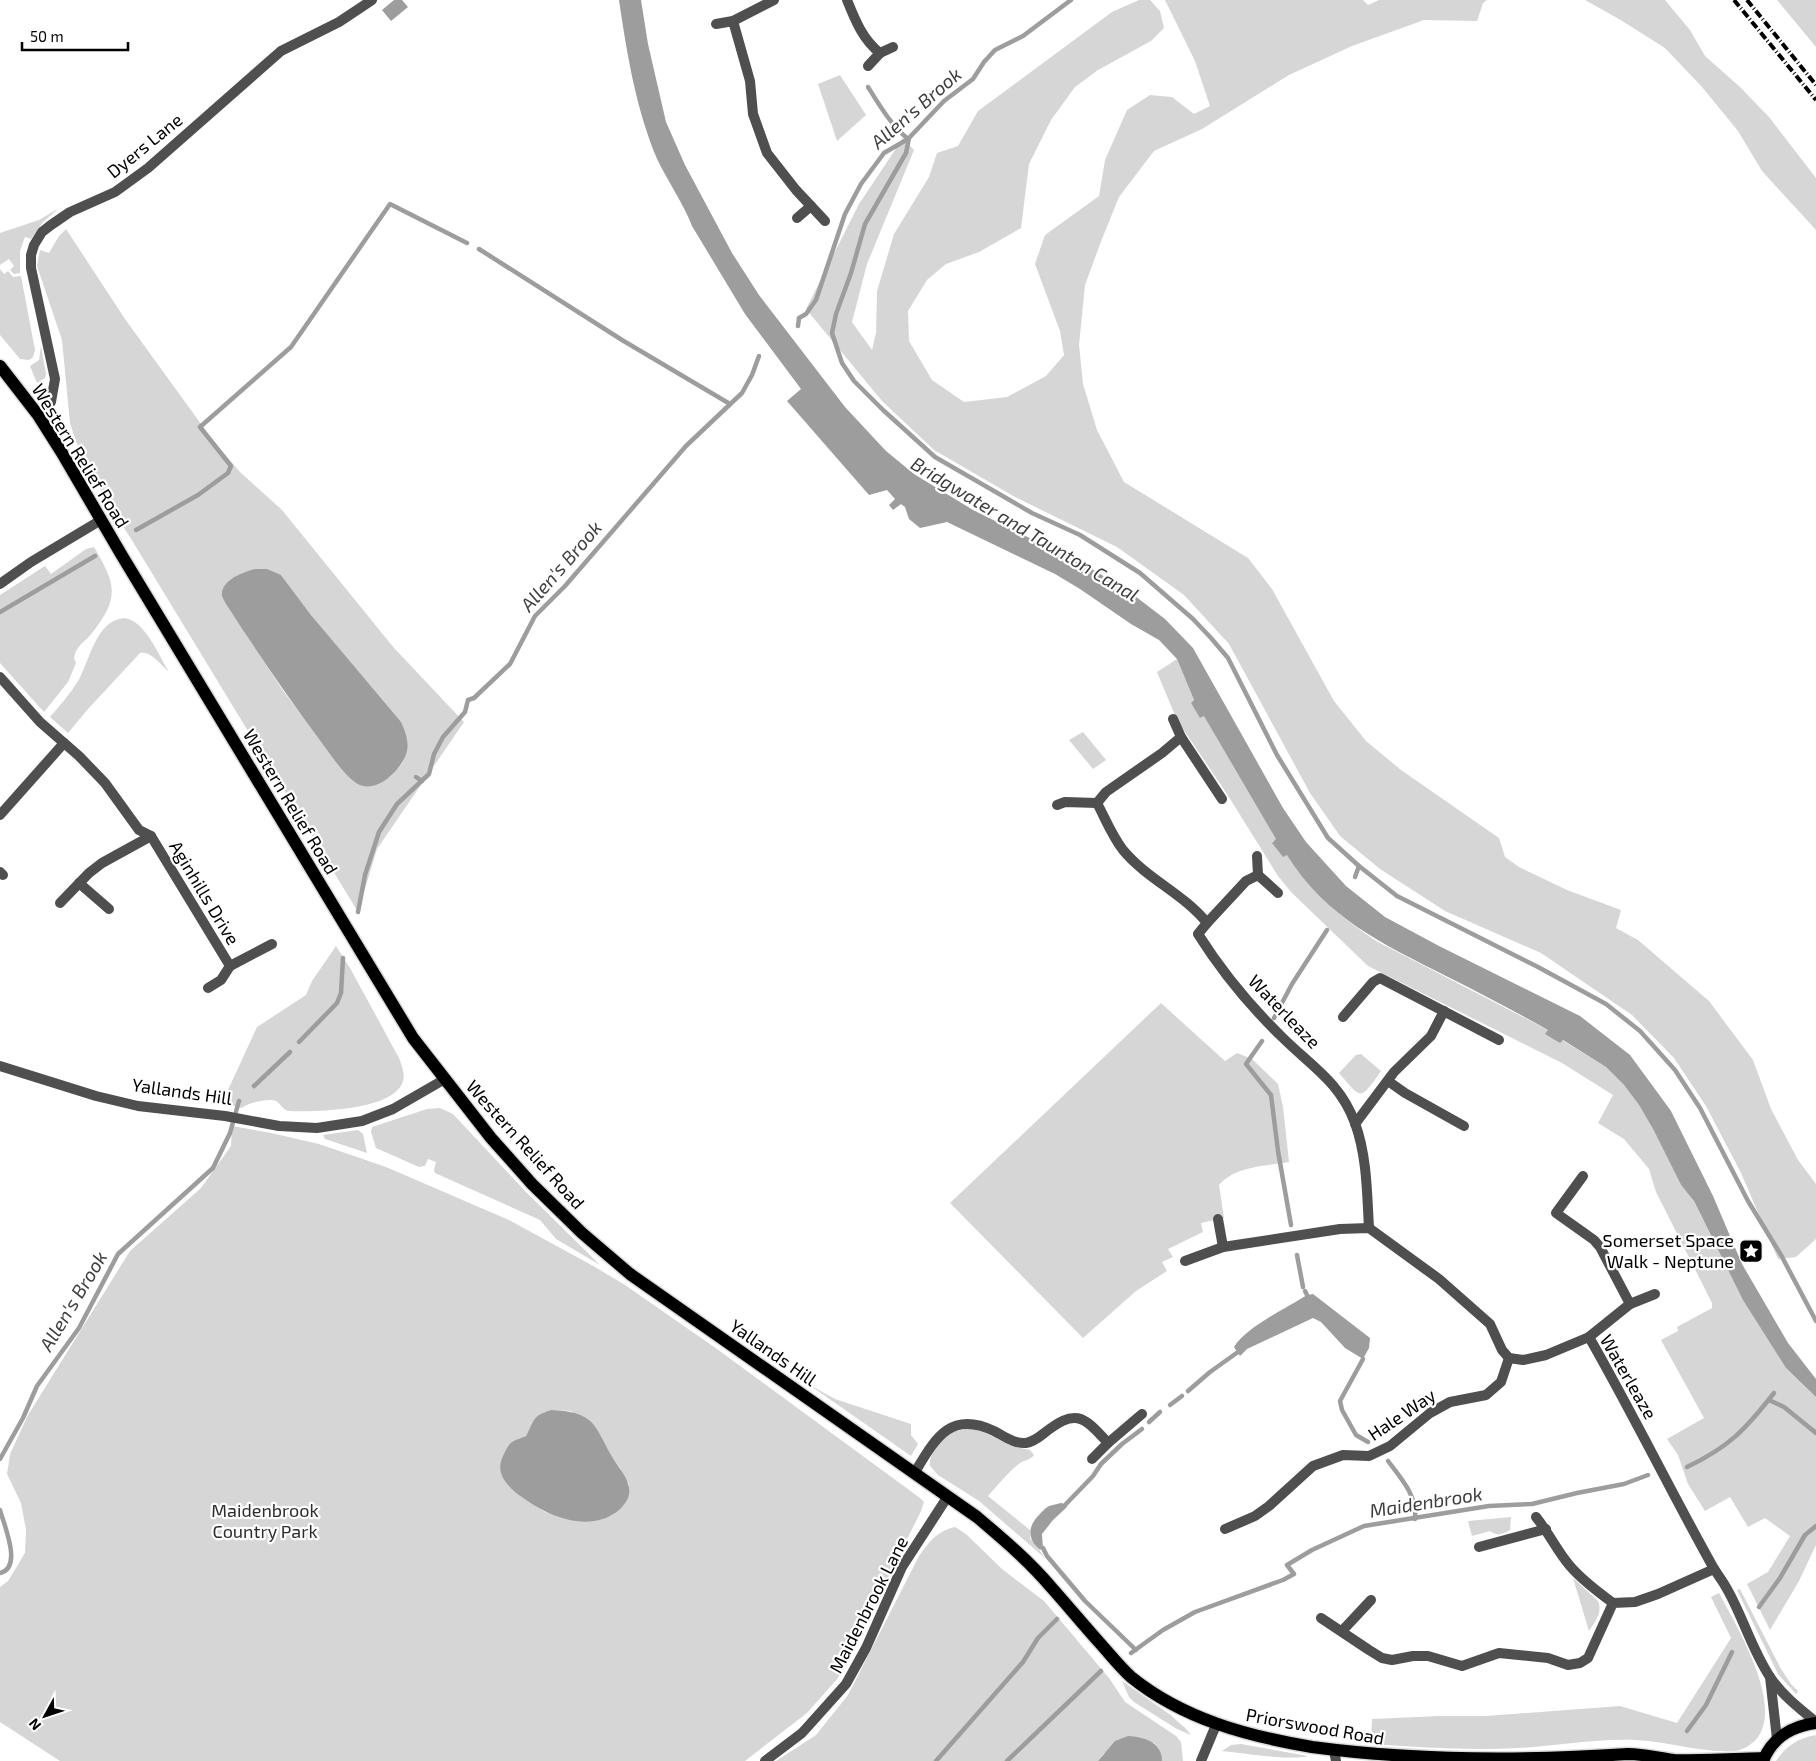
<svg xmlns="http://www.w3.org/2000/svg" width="1816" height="1761" viewBox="0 0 1816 1761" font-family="'Exo 2',sans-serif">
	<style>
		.green { fill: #d6d6d6; fill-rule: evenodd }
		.water { fill: #9d9d9d }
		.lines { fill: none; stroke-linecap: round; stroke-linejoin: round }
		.stream { stroke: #9d9d9d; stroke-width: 4.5 }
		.primary-casing { stroke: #dbdbdb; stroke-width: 15 }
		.minor { stroke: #4f4f4f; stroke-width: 10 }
		.tertiary { stroke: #4f4f4f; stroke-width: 10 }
		.primary { stroke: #000; stroke-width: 12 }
		.rail { stroke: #000; stroke-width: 4; stroke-dasharray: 8 2.5 1 2.5; stroke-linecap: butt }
		.labels { text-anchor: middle; stroke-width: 4.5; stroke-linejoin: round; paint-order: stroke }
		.street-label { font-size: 18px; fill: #000; stroke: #fff }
		.poi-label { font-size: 18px; fill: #000; stroke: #fff; text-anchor: end }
		.park-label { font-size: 18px; fill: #2d2d2d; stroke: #fff }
		.water-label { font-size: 19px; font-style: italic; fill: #3e3e3e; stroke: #fff }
	</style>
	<rect width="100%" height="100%" fill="#fff"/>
	<g class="green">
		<path d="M 1139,0 L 1150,0 L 1160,11 L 1164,28 L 1151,41 L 1098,70 L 1075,87 L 1051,120 L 1029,164 L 1021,228 L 979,252 L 946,264 L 927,280 L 908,311 L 909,341 L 932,380 L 964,402 L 1007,397 L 1046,376 L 1064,355 L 1060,331 L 1035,264 L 1045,235 L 1099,196 L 1105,160 L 1127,110 L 1150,95 L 1172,97 L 1194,114 L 1210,106 L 1195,61 L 1165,0 L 1363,0 L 1368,5 L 1379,0 L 1487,0 L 1483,3 L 1477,21 L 1424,20 L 1352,46 L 1289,75 L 1202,129 L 1154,151 L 1119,197 L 1102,239 L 1085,285 L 1079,345 L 1083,384 L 1097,430 L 1124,482 L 1248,558 L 1272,589 L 1334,701 L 1366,741 L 1401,770 L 1499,838 L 1505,857 L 1519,867 L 1567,890 L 1621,910 L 1616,928 L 1638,940 L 1709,1001 L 1753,1060 L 1771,1109 L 1798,1160 L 1816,1184 L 1816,1239 L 1796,1257 L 1778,1259 L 1741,1173 L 1706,1106 L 1674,1058 L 1632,1015 L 1541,953 L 1445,911 L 1380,869 L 1340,836 L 1310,793 L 1229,644 L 1184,595 L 1117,547 L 1015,497 L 934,450 L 882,401 L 806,309 L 859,204 L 903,138 L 914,150 L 867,264 L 852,322 L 872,350 L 876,333 L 877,291 L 894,234 L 929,177 L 937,153 L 958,146 L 978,111 L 1112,12 Z"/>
		<path d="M 1585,0 L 1665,0 L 1690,30 L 1705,56 L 1740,87 L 1769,117 L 1816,178 L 1816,230 L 1762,171 L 1738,131 L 1702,87 L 1665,48 L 1619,19 Z"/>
		<path d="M 1777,0 L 1816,0 L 1816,47 Z"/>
		<path d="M 840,75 L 866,115 L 837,141 L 818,84 Z"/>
		<path d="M 59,208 L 43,222 L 31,239 L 25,237 L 20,251 L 20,273 L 14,274 L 10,270 L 14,266 L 9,259 L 0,265 L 0,233 L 39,220 Z"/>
		<path d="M 66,229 L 125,319 L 214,442 L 240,472 L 282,510 L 394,648 L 464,722 L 377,849 L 358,912 L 133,542 C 110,505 82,466 70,423 L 62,340 L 37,266 L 40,250 L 49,253 L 59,236 ZM 255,569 L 281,575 L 311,615 L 392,713 L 407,750 L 402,764 L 390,777 L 356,783 L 339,765 L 284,692 L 228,607 L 224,587 L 230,580 Z"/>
		<path d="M 0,269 L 4,274 L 8,271 L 13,277 L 21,276 L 35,350 L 33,357 L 29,360 L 20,359 L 0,335 Z"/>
		<path d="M 41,346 L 46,374 L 45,378 L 37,383 L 30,366 L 39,360 Z"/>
		<path d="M 94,547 C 116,584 120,598 92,633 C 85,642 76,645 74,658 L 76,663 L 68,682 L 44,712 L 0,663 L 0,595 L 45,566 L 51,574 L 86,549 Z"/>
		<path d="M 124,618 C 145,620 159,656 169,672 C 161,665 151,651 140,653 L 88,709 L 68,733 L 50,717 C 60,705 70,694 78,681 C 90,661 95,621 124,618 Z"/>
		<path d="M 1177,659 L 1194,700 L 1191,703 L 1201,718 L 1204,715 L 1277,839 L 1272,842 L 1287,854 L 1297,870 L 1338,913 L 1356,927 L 1376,941 L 1548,1030 L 1560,1043 L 1562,1040 L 1606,1067 L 1624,1085 L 1639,1105 L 1653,1129 L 1681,1185 L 1694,1201 L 1715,1244 L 1786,1368 L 1816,1397 L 1816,1545 L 1799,1581 L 1770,1630 L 1747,1584 L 1768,1572 L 1790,1536 L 1765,1518 L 1748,1527 L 1730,1497 L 1705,1511 L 1688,1484 L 1678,1455 L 1667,1439 L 1704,1418 L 1661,1340 L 1678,1331 L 1677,1327 L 1712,1308 L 1712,1303 L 1656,1192 L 1649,1169 L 1624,1139 L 1598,1123 L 1613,1095 L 1562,1063 L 1368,966 L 1291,892 L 1278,876 L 1227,794 L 1177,720 L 1157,672 Z"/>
		<path d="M 1083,732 L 1106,760 L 1093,769 L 1069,740 Z"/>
		<path d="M 336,946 L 350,968 L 399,1058 C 402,1066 406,1076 402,1084 C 389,1111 314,1112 288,1111 C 282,1109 281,1104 276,1101 C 269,1098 247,1103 242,1108 L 222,1103 L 257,1027 L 306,995 L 312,981 Z"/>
		<path d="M 1161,1003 L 1225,1061 L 1237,1053 L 1252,1059 L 1278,1084 L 1283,1107 L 1289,1162 C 1266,1166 1235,1166 1219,1185 L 1224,1218 L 1201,1223 L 1203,1232 L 1168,1249 L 1173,1257 L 1162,1262 L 1167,1271 L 1136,1291 L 1083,1338 L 950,1203 Z"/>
		<path d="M 1361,1054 L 1381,1071 C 1360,1101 1362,1100 1339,1073 L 1356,1055 Z"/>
		<path d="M 440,1108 L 453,1114 L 526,1192 L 600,1265 L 556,1239 L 540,1220 L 435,1173 L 434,1170 L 436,1162 L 428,1159 L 425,1166 L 419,1167 L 376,1148 L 371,1132 L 372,1127 L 427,1109 Z"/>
		<path d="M 232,1126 L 271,1133 L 319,1144 L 386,1167 L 509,1220 L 595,1267 L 625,1285 L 717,1349 L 920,1498 L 924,1502 L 921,1511 L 838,1678 L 807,1713 L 745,1761 L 60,1761 L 0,1722 L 0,1587 L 8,1581 L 25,1553 L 26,1530 L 21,1503 L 7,1474 L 10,1454 L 28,1415 L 130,1251 L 201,1188 L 231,1146 ZM 551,1410 L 571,1411 L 620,1468 L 629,1484 L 628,1496 L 626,1502 L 613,1514 L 595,1520 L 545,1512 L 520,1496 L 513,1441 L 526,1436 C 535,1419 532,1416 551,1410 Z"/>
		<path d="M 358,1130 L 363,1134 L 367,1153 L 325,1139 L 323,1135 Z"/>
		<path d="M 808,1384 L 835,1399 L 911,1424 L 911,1435 L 918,1444 L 911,1456 Z"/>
		<path d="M 966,1429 L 975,1429 L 984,1432 L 1012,1446 L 1030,1450 L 1034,1455 C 1030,1460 1025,1460 1020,1463 C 1008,1472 998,1485 988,1496 L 1030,1530 L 1030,1538 L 1045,1558 L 979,1501 L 938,1475 L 930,1466 C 928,1457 939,1441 947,1435 C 952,1432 960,1430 966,1429 Z"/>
		<path d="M 1511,1517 L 1510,1530 C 1502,1534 1498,1537 1490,1531 L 1472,1536 L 1468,1521 Z"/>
		<path d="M 955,1527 L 966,1534 L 1002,1569 L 1044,1601 L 1109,1678 L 1125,1702 L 1176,1736 L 1181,1742 L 1183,1761 L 1162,1761 L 1159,1749 L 1154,1743 L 1104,1753 L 1098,1761 L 776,1761 L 816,1735 L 848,1695 L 919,1556 C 929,1542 937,1531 955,1527 Z"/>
		<path d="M 1573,1578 L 1598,1601 C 1603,1612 1595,1622 1589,1631 Z"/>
		<path d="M 1740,1589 L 1781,1669 L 1791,1684 L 1798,1691 L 1796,1694 L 1778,1674 L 1737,1590 Z"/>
		<path d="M 1719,1593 C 1736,1625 1780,1698 1760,1734 C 1755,1743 1743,1751 1733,1751 C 1700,1753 1668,1741 1635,1740 C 1596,1738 1557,1746 1518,1748 C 1469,1751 1420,1747 1371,1744 L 1372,1719 L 1439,1716 L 1486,1716 L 1620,1706 L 1677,1723 L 1731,1638 L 1711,1597 Z"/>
		<path d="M 1122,1681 L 1172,1716 C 1178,1723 1186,1727 1191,1735 L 1177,1729 L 1134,1702 L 1129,1697 Z"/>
		<path d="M 1816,1735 L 1816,1761 L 1776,1761 C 1786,1746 1798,1738 1816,1735 Z"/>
		<path d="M 1241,1744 L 1308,1756 C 1294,1761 1241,1753 1222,1751 L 1231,1745 Z"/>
	</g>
	<g class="water">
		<path d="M 394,0 L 402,0 L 408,7 L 391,21 L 382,10 Z"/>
		<path d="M 619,0 L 641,0 L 648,44 L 666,122 L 685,165 L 732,253 L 759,295 L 845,407 L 886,451 L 914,474 L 973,510 L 1092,569 L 1131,593 L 1165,619 L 1193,648 L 1283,808 L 1306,842 L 1346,886 L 1385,917 L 1439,946 L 1580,1016 L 1630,1055 L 1671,1111 L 1713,1196 L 1742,1264 L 1788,1343 L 1816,1379 L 1816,1397 L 1786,1368 L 1743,1300 L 1694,1201 L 1681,1185 L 1653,1129 L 1639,1105 L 1624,1085 L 1606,1067 L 1563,1040 L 1560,1043 L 1545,1034 L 1548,1030 C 1514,1011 1480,993 1446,976 C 1383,944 1326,918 1287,855 L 1283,857 L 1272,843 L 1276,839 L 1204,716 L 1200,718 L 1191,703 L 1194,700 L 1177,659 L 1159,640 L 1131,624 L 1080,589 L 1055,574 L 947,522 L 920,528 L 909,519 L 905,507 L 901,504 L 893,510 L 889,505 L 895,499 L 887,490 L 869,495 L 787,401 L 801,389 L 745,314 L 692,226 C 683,203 669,183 658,161 C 636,110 627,54 619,0 Z"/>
		<path d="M 255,569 L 267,569 L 281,575 L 311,615 L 401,722 C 405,731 409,740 407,751 C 403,769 376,796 356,783 C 342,773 329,752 319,739 C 287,696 257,652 228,607 C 226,604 223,599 222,596 C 220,580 244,572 255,569 Z"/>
		<path d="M 1313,1294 L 1370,1338 L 1369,1348 L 1363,1359 L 1345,1348 L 1321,1322 L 1313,1318 L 1247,1349 L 1240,1356 L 1234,1347 C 1246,1327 1287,1308 1307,1295 Z"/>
		<path d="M 551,1410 C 597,1412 594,1426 614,1460 C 621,1471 631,1481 629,1494 C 628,1501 624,1505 619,1510 C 591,1533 552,1518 526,1500 C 517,1494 504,1484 501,1473 C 499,1466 501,1460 504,1454 C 506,1450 508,1445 512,1442 C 516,1439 522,1438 526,1436 C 535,1419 532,1416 551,1410 Z"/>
		<path d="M 1061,1503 L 1066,1504 L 1067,1507 L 1053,1520 L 1042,1534 L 1043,1548 L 1040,1550 C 1028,1540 1027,1528 1038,1516 C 1041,1513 1045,1508 1049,1506 C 1053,1505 1057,1504 1061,1503 Z"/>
		<path d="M 1128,1736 C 1144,1737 1162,1742 1162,1761 L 1098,1761 L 1115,1741 Z"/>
	</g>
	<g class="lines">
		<g class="stream">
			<path d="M 868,87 C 880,106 891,125 908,139"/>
			<path d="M 909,138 L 906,153 L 865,224 L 851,273 L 836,314 L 832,333 L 842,363 L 854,381 L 883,410 L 935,457 L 1032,513 L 1080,535 L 1140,573 L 1193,619 L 1211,638 L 1228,658 L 1277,755 L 1328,838 L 1359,866 L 1397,896 L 1538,967 L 1606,1004 L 1640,1031 L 1675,1070 L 1700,1108 L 1748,1201 L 1781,1255 L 1816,1321"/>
			<path d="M 479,249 L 622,340 L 730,404"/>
			<path d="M 798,326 L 799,318 L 806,314 L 816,300 L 845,214 L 861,184 L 884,153 L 908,139 L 944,101 L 973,79 L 984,62 L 995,50 L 1023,36 L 1071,0"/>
			<path d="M 136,530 L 198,495 L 228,473 L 231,466 L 200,427 L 291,347 L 390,204 L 467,243"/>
			<path d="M 0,612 L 95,556"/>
			<path d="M 416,777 L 422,781"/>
			<path d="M 1355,877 L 1359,866"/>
			<path d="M 358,912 L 365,875 L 379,832 L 397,804 L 429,774 L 434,754 L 443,737 L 465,712 L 468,700 L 474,698 L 510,664 L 535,616 L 565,586 L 686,446 L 742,393 L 752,375 L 759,356"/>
			<path d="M 1274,1018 L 1292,984 L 1327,930"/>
			<path d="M 1262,1041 L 1246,1064 L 1271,1095 L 1278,1151 L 1291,1225"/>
			<path d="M 299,1042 L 337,1003 L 341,993 L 343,958"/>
			<path d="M 254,1086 L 290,1052"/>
			<path d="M 1297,1255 L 1303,1287"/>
			<path d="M 1305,1291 L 1307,1295"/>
			<path d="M 1363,1359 L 1340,1401 L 1342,1410 L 1356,1435 L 1368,1442"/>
			<path d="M 1188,1391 L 1210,1372 L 1238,1352"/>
			<path d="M 1769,1400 L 1784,1407 L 1816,1433"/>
			<path d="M 1170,1405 L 1182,1396"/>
			<path d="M 1149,1422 L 1160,1412"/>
			<path d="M 0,1459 L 23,1418 L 37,1386 L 79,1328 L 118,1254 L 213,1168 L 230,1133 L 239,1101"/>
			<path d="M 1388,1461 C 1401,1478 1418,1497 1415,1519"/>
			<path d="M 1687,1467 C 1729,1447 1745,1430 1774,1393"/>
			<path d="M 1066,1504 L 1093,1476 L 1101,1464 L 1122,1444 L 1142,1429"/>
			<path d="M 0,1510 C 4,1525 23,1568 0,1573"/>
			<path d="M 1043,1548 L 1047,1556 L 1085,1601 L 1136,1650"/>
			<path d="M 1759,1607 L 1780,1578 L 1805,1535 L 1816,1526"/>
			<path d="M 1131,1653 L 1163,1630 L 1195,1612 L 1283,1580 L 1294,1574 L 1287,1565 L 1312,1550 L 1364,1526 L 1489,1506 L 1532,1504 L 1577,1493 L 1624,1484 L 1648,1475"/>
			<path d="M 1687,1731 L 1706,1705 L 1732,1652"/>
			<path d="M 936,1761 L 1023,1662 L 1038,1638 L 1057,1619"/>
			<path d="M 1007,1761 L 1101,1671"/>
		</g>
		<g class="primary-casing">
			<g id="primary">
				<path d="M 0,366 L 38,415 L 62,453 L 121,554 L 413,1038 L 491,1138 L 532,1184 L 582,1233 L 630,1274 L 977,1517 C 1003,1539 1029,1561 1051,1587 C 1067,1605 1082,1623 1098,1641 C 1109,1653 1119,1666 1131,1677 C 1183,1719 1247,1736 1312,1747 C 1417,1761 1522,1761 1628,1754 C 1644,1754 1658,1758 1674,1760 C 1703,1761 1735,1759 1764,1758"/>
				<path d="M 1763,1761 C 1772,1738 1792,1726 1816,1723"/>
			</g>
		</g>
		<g class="minor">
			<path d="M 774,0 L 733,21 L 750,81 L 753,114 L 767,153 L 796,190 L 825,221"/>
			<path d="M 847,0 C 855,20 863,40 880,53 L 893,47"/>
			<path d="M 716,24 L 733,21"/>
			<path d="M 868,66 L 880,53"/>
			<path d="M 797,218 L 811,206"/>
			<path d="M 38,415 L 51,402 L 55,379 L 31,268 L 31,255 L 34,245 L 42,232 L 51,225 L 70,212 L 115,192 L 148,168 L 281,51 L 339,22 L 372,0"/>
			<path d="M 0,584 L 31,562 L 101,520"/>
			<path d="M 0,677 L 40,722 L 79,756 L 105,783 L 139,830 L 151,836 L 230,966 L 221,980 L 208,988"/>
			<path d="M 1173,719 L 1181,737 L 1222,799"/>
			<path d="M 1181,737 L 1162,753 L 1106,792 L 1097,803 C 1105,818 1112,836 1123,850 C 1147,879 1184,894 1207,923 L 1198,934 C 1222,972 1250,1006 1282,1037 C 1311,1066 1340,1082 1355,1123 C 1367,1156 1367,1193 1369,1228"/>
			<path d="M 1057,805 L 1065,802 L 1097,803"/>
			<path d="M 0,815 L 64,743"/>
			<path d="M 1257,856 L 1258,875"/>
			<path d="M 0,872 L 3,875"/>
			<path d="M 79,883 L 109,909"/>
			<path d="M 60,903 L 89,873 L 102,863 L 151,836"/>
			<path d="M 1207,923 L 1246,881 L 1258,875 L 1278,893"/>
			<path d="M 230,966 L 272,944"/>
			<path d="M 1343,1017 L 1373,982 L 1380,978 L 1499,1040"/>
			<path d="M 1388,1081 L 1405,1093 L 1464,1126"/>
			<path d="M 1355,1124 L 1394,1072 L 1431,1036 L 1444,1011"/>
			<path d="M 1583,1176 L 1556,1213 L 1594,1240 L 1600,1247 L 1630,1304 L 1589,1337"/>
			<path d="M 1218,1219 L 1223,1247"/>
			<path d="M 1185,1261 L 1223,1247 L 1340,1229 L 1369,1228 L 1439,1279 L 1490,1324 L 1502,1350 L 1509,1358 L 1523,1360 L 1546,1355 L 1589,1337 C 1632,1412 1670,1490 1713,1567 C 1717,1574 1723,1581 1727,1589 C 1743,1617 1752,1650 1770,1677 C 1782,1695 1800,1709 1816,1722"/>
			<path d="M 1630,1304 L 1655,1294"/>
			<path d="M 1092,1459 L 1108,1443"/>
			<path d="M 915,1472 C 935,1439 950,1410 994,1431 C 1004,1436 1014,1444 1026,1443 C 1032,1442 1038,1438 1043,1434 C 1075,1409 1082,1414 1108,1443 L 1142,1414"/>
			<path d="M 1536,1517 C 1549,1533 1557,1551 1570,1566 C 1582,1580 1598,1592 1613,1603"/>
			<path d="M 1225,1529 L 1255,1516 L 1269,1506 L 1313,1466 L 1343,1455 L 1369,1456 L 1390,1446 L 1430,1413 L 1450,1402 L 1486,1395 L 1501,1382 L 1509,1358"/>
			<path d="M 1479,1547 L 1546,1529"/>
			<path d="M 1321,1618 L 1369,1650 L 1382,1658 L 1392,1660 L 1413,1656 L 1428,1656 L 1462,1666 L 1499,1653 L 1548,1658 L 1568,1665 L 1580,1663 L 1588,1658 L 1613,1603 L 1635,1602 L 1658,1594 L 1714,1569"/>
			<path d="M 1342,1631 L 1371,1600"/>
			<path d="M 1770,1677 L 1777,1739"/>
			<path d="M 1334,1751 L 1336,1761"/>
			<path d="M 765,1761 L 802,1733 L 846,1684 L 866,1648 L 902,1567 L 948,1496"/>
			<path d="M 1201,1761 L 1216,1725"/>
		</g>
		<path class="tertiary" d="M 0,1066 L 96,1096 L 138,1106 L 225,1116 L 279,1126 L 317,1128 L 362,1121 L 393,1109 L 445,1079"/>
		<use href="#primary" class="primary"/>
		<g class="rail">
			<path d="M 1734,0 L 1816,100"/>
			<path d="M 1747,0 L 1816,85"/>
		</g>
	</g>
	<defs>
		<g id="sight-square" transform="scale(1.25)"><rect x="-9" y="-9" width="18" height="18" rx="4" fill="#000" stroke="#fff"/><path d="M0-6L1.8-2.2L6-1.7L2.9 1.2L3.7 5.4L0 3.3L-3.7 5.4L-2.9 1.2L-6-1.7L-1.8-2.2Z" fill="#fff"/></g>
	</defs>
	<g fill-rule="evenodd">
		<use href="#sight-square" x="1751" y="1251"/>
	</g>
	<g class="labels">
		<g class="street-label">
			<text transform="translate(145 146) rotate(-39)" y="6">Dyers Lane</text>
			<text transform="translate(80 456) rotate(58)" y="6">Western Relief Road</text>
			<text transform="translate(290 802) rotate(59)" y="6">Western Relief Road</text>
			<text transform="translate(204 893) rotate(59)" y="6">Aginhills Drive</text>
			<text transform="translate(1284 1012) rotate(46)" y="6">Waterleaze</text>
			<text transform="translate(182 1092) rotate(8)" y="6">Yallands Hill</text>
			<text transform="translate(525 1145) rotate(48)" y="6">Western Relief Road</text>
			<text transform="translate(773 1353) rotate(35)" y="6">Yallands Hill</text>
			<text transform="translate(1628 1377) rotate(60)" y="6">Waterleaze</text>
			<text transform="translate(1402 1415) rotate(-34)" y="6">Hale Way</text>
			<text transform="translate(869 1605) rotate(-63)" y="6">Maidenbrook Lane</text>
			<text transform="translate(1315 1727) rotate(10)" y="6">Priorswood Road</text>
		</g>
		<g class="poi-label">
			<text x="1734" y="1247">Somerset Space<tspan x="1734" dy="21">Walk - Neptune</tspan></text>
		</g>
		<g class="park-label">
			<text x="265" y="1517">Maidenbrook<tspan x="265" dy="21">Country Park</tspan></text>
		</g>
		<g class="water-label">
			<text transform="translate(916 108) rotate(-41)" y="7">Allen's Brook</text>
			<text transform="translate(1025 529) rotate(31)" y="7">Bridgwater and Taunton Canal</text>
			<text transform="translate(561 566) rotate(-49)" y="7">Allen's Brook</text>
			<text transform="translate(73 1301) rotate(-59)" y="7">Allen's Brook</text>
			<text transform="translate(1426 1502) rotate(-9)" y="7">Maidenbrook</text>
		</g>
	</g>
	<g transform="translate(45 1716) rotate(230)" stroke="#ffffff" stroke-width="4" paint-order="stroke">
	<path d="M0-4L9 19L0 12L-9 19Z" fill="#000000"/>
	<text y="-8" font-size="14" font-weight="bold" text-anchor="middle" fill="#000000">N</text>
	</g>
	<path d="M22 42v8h106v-8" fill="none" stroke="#000000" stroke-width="2.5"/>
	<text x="30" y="42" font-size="15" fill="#000000" stroke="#ffffff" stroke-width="4" paint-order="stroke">50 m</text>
</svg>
